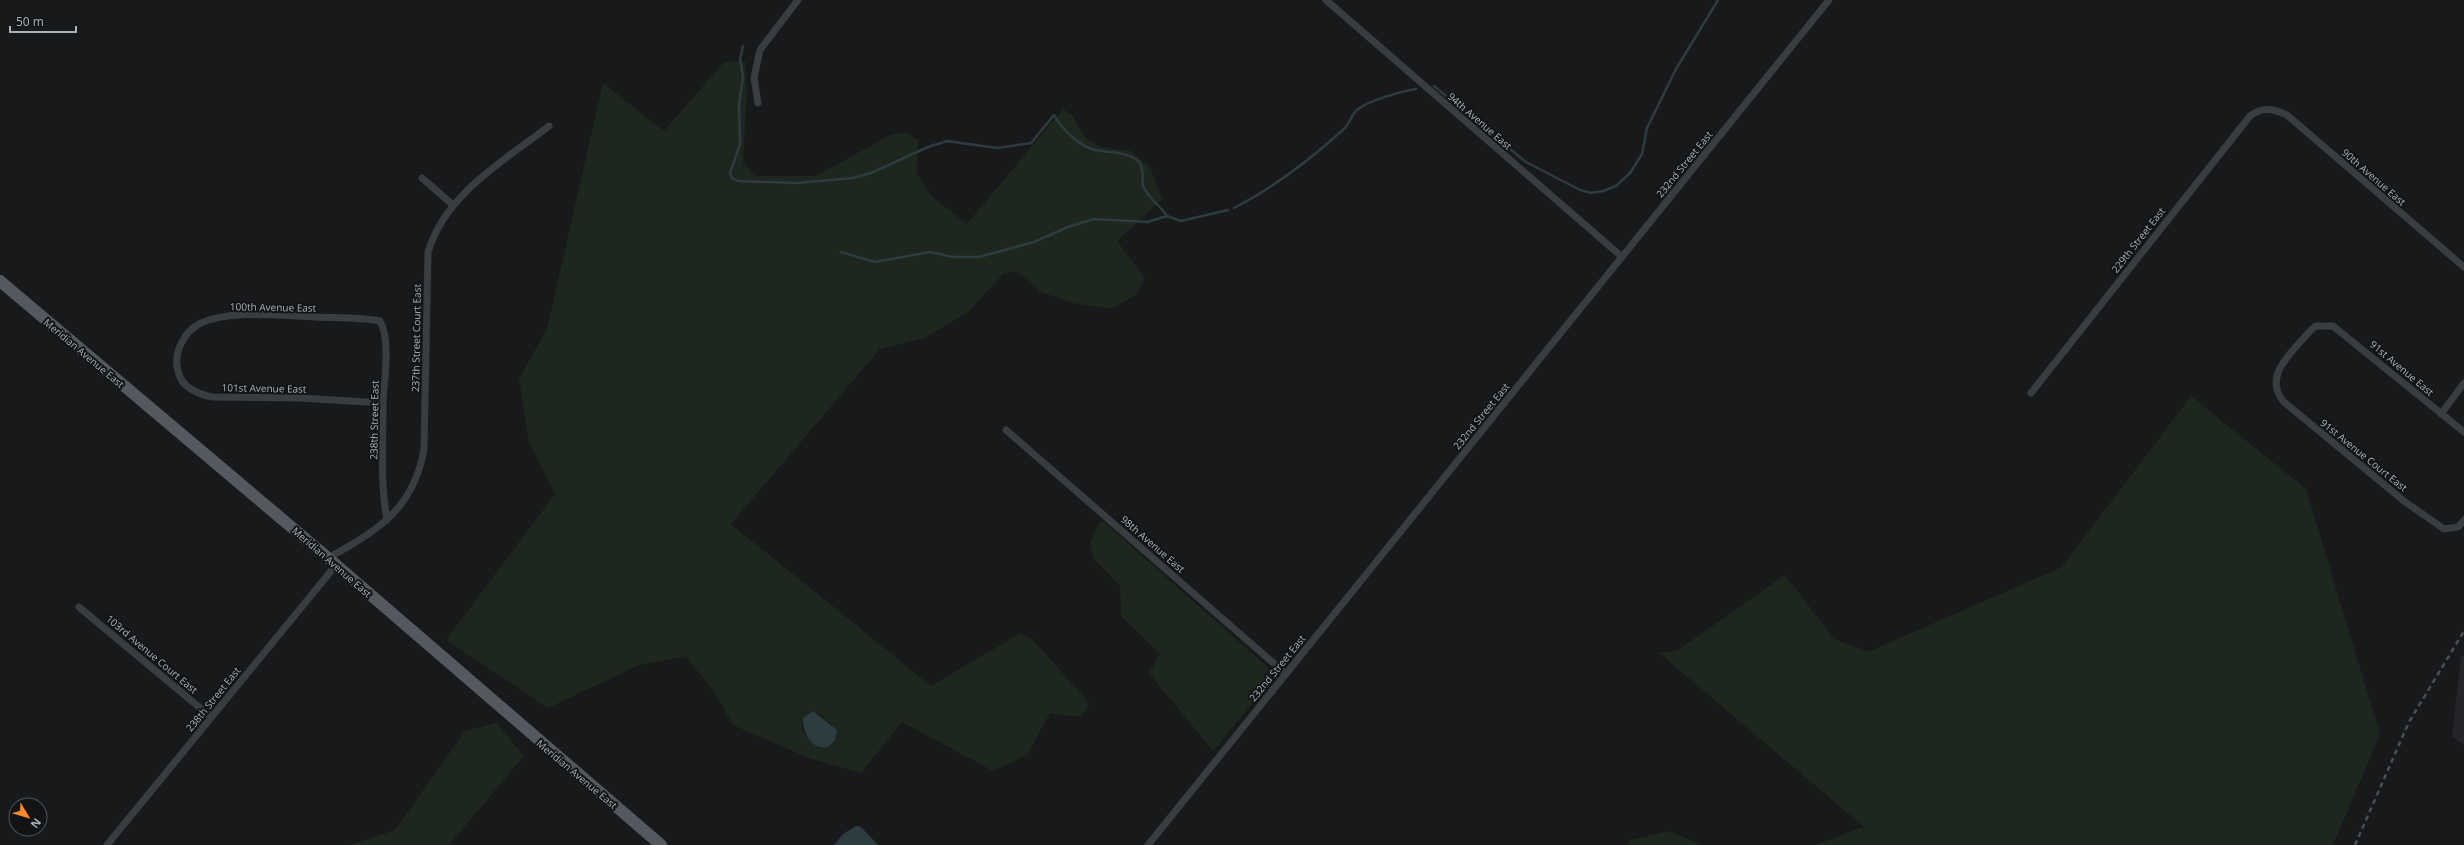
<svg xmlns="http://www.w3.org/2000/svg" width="2464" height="845" viewBox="0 0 2464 845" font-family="'Open Sans',sans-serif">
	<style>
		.built { fill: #242528 }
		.green { fill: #1e271e; fill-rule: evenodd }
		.water { fill: #2d3c40 }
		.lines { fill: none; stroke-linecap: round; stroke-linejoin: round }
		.stream { stroke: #2d3c40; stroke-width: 2.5 }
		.minor { stroke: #393c40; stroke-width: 7 }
		.primary { stroke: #55595f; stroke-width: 12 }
		.rail { stroke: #4c5055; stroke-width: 2.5; stroke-dasharray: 5 4; stroke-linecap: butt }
		.labels { text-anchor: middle; stroke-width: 4; stroke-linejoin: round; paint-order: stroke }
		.street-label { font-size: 10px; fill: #aab3bc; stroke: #131416 }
	</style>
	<rect width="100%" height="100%" fill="#18191b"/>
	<path class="built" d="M 2464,654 L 2464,745 L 2452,736 L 2461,657 Z"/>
	<g class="green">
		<path d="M 745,61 L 747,89 L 743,163 L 757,176 L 816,176 L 890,135 L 904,132 L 918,140 L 917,173 L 931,196 L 967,224 L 1063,109 L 1073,116 L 1085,138 L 1101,147 L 1131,151 L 1151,169 L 1162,200 L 1117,241 L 1145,278 L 1136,295 L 1110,309 L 1073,303 L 1041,292 L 1018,272 L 1004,273 L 967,313 L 924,338 L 880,349 L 731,524 L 931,686 L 1021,633 L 1033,640 L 1090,704 L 1080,717 L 1050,713 L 1027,755 L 993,771 L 902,722 L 861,773 L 809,758 L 733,725 L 718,698 L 686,656 L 639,665 L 548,708 L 446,640 L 555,494 L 529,443 L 519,379 L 547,329 L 603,83 L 664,131 L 724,62 ZM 817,713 L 833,726 L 806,737 L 802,728 L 803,718 Z"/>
		<path d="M 2191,396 L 2306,489 L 2380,734 L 2333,845 L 1815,845 L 1864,827 L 1659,653 L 1678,650 L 1785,575 L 1834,639 L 1868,652 L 2062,567 Z"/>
		<path d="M 1099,522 L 1104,522 L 1273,672 L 1272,680 L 1213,751 L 1149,673 L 1160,654 L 1121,616 L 1120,586 L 1093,558 L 1090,543 Z"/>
		<path d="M 497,723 L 524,756 L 449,845 L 350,845 L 395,830 L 465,731 Z"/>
		<path d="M 1670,831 L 1702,845 L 1628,845 L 1630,840 Z"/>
	</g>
	<g class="water">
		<path d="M 813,711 L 837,730 L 835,740 L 828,747 C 811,751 802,731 803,718 Z"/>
		<path d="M 856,826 L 861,827 L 878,845 L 834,845 L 843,834 Z"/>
	</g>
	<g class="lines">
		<g class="stream">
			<path d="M 743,46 L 740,59 L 743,77 L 739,105 L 740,144 L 730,173 L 732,178 L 738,181 L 797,183 L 853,178 L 871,173 L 928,147 L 947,141 L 997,148 L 1031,143 L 1054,115 C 1062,129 1079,146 1095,150 C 1109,153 1128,151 1139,162 C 1146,171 1140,180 1144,188 C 1150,200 1161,206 1167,216"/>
			<path d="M 1434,86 L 1526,162 L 1580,190 L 1591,193 L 1603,191 L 1616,186 L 1630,173 L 1642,154 L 1647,128 L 1676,69 L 1718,0"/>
			<path d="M 1234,208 C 1275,187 1311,159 1345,128 C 1350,123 1351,115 1357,110 C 1367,101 1402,91 1416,89"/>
			<path d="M 841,252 L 875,262 L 930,252 L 953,257 L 979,257 L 1034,242 L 1068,227 L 1094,219 L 1147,222 L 1167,216 L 1181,221 L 1228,210"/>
		</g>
		<g class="minor">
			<path d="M 1326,0 L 1622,257"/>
			<path d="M 758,103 L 754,78 L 760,50 L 798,0"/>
			<path d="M 422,178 L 453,205"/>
			<path d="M 2031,393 L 2250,116 C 2263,106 2274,109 2287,115 L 2464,267"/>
			<path d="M 383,403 L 301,398 L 212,397 C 198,394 181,387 178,371 C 173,353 184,331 201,323 C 232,309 282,316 316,317 C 337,318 359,317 380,321 C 391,340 384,381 383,403 C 383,442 380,482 387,520"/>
			<path d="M 2441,414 L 2464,383"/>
			<path d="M 1006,430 L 1286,674"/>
			<path d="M 2464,432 L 2333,326 L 2316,326 L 2311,330 C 2294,350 2261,376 2284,402 L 2404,501 L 2444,529 L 2458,527 L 2464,520"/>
			<path d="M 328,558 C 377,531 414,509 424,449 L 428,252 C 445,194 504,161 549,126"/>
			<path d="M 79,607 L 211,717"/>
			<path d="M 107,845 L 336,565"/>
			<path d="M 1148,845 L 1829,0"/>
		</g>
		<path class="primary" d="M 0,281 L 328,558 L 661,845"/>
		<path class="rail" d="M 2355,845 L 2409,722 L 2464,631"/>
	</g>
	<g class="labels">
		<g class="street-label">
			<text transform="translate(1480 121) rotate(41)" y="4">94th Avenue East</text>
			<text transform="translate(1684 164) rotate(-51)" y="4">232nd Street East</text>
			<text transform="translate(2374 177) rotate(41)" y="4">90th Avenue East</text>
			<text transform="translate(2138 240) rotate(-52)" y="4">229th Street East</text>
			<text transform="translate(273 307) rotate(1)" y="4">100th Avenue East</text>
			<text transform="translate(416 338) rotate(-89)" y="4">237th Street Court East</text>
			<text transform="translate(84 353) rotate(40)" y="4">Meridian Avenue East</text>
			<text transform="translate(2402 368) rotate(40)" y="4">91st Avenue East</text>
			<text transform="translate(264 388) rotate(1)" y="4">101st Avenue East</text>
			<text transform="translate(1481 416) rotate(-51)" y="4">232nd Street East</text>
			<text transform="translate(374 420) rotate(-89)" y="4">238th Street East</text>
			<text transform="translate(2364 455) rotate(39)" y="4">91st Avenue Court East</text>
			<text transform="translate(1153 544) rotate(41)" y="4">98th Avenue East</text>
			<text transform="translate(332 562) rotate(41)" y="4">Meridian Avenue East</text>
			<text transform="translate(152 654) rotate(40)" y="4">103rd Avenue Court East</text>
			<text transform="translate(1277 668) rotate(-51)" y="4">232nd Street East</text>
			<text transform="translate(213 699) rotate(-51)" y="4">238th Street East</text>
			<text transform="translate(577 774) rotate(40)" y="4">Meridian Avenue East</text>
		</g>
	</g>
	<g transform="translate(28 817) rotate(128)"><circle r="19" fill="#131416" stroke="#4f5458"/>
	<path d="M0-3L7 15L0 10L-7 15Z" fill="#ff8a2c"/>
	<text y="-6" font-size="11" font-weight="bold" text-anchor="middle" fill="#aab3bc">N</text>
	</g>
	<path d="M10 26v6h66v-6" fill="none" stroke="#aab3bc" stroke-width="2"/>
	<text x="16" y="26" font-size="12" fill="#aab3bc" stroke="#131416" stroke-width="3" paint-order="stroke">50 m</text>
</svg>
